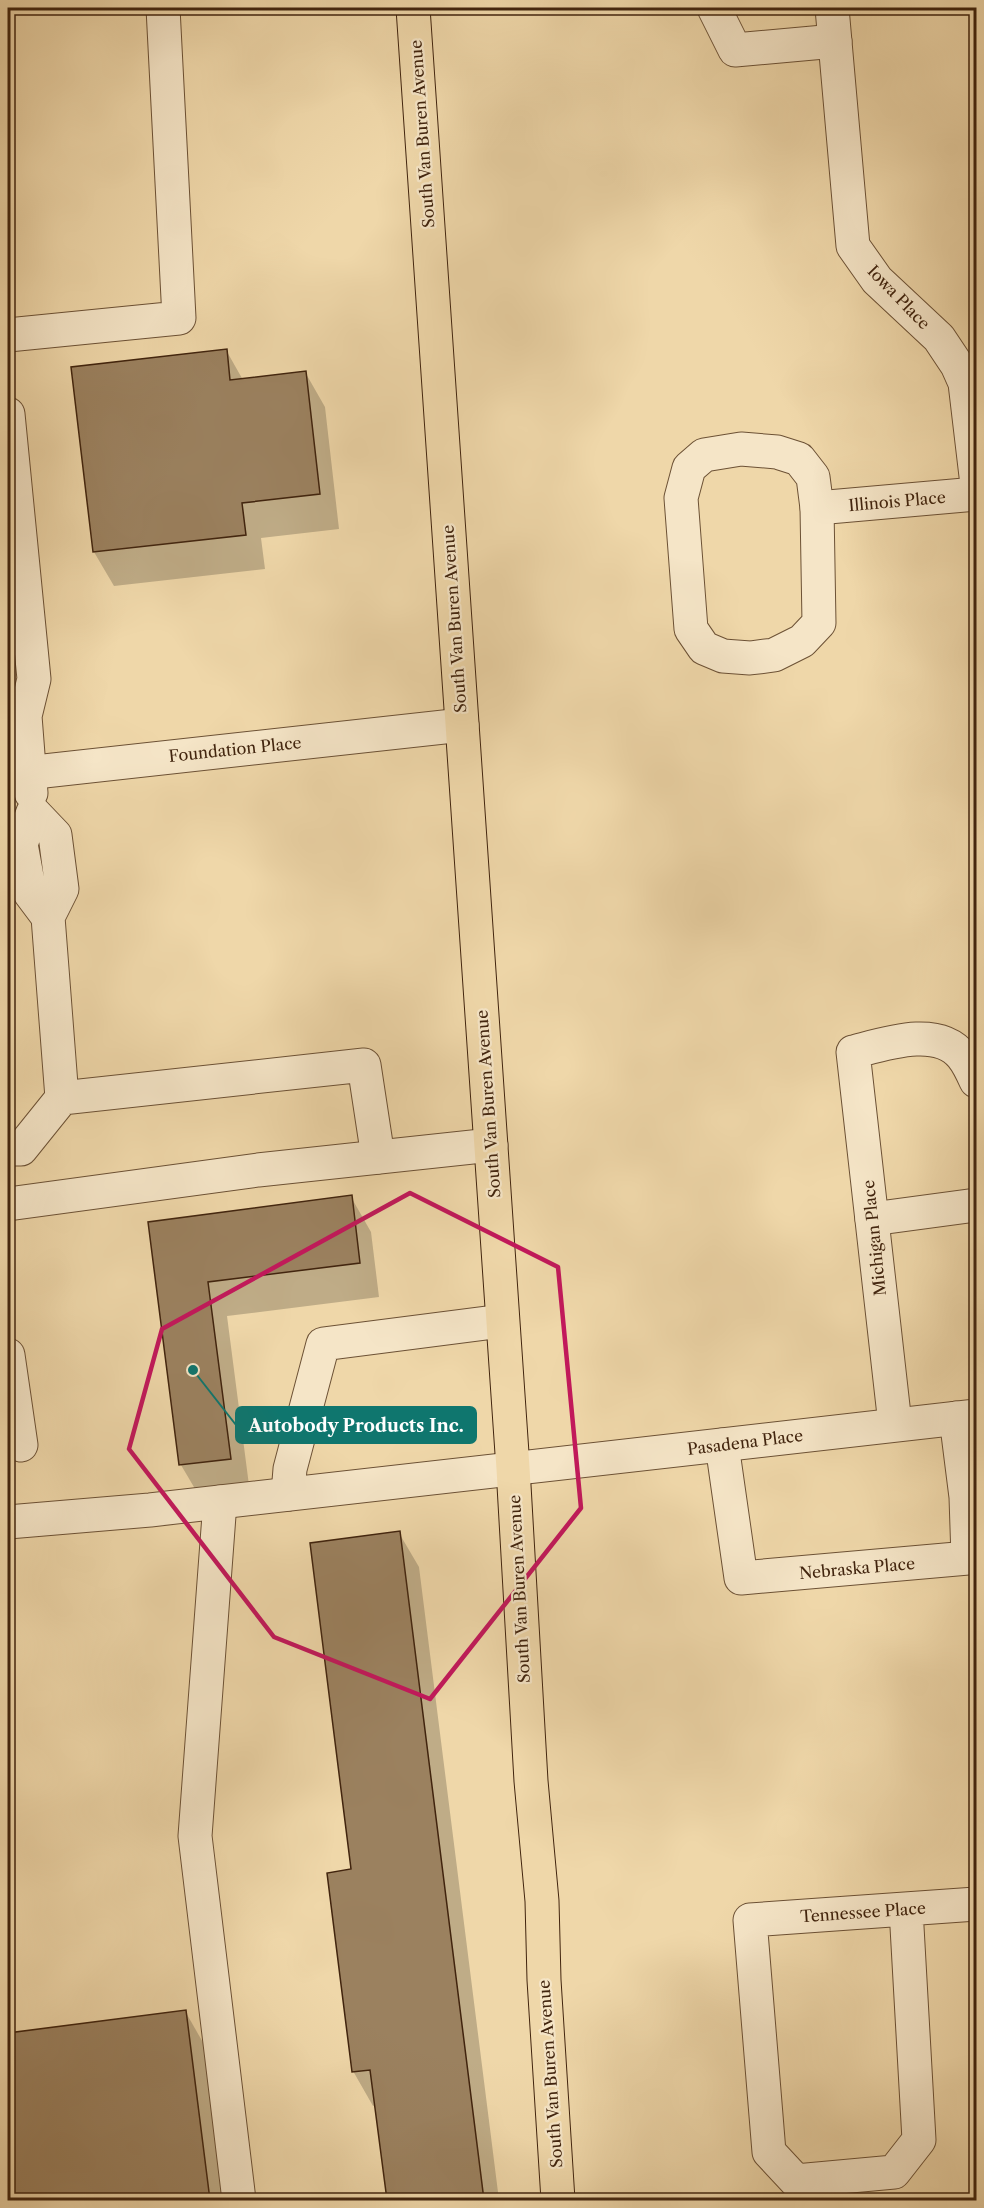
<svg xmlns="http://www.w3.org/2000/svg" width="984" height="2208" viewBox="0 0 984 2208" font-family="'Libre Caslon Text',serif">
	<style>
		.shadow { fill: #0003 }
		.building { fill: #9b815f; stroke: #41240e; stroke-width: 1.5 }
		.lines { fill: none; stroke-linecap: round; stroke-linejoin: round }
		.minor-casing { stroke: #6c5135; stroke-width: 35 }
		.major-casing { stroke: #41240e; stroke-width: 35 }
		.minor { stroke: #f5e5c7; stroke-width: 33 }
		.major { stroke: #efd7a9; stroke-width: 33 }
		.marked { fill: none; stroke: #c2185b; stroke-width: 4.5; stroke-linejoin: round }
		.labels { text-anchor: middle; stroke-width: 4.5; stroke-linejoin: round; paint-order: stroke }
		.street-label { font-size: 16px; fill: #41240e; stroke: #f5e5c7 }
		.leader { fill: none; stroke: #0f766e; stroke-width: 2 }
		.callout-dot { fill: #0f766e; stroke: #f5e5c7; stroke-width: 2 }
		.callout { fill: #0f766e; stroke: #0f766e; stroke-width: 2 }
		.callout-label { font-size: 18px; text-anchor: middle; font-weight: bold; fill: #fff }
	</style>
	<rect width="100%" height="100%" fill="#efd7a9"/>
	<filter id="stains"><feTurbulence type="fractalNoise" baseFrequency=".00333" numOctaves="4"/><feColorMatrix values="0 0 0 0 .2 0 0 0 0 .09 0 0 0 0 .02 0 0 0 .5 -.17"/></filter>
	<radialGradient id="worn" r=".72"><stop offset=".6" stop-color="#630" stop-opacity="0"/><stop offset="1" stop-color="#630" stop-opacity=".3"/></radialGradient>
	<g class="shadow">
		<path d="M 226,350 L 243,380 L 305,372 L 325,407 L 339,529 L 261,538 L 265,569 L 114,586 L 94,552 L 73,368 Z"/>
		<path d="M 351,1197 L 371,1232 L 379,1297 L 227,1316 L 250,1493 L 201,1499 L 181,1465 L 150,1223 Z"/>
		<path d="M 399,1533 L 419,1567 L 499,2200 L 388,2200 L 376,2105 L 373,2106 L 353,2071 L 352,1871 Z"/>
		<path d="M 185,2011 L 205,2046 L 225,2200 L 8,2200 L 8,2034 Z"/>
	</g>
	<g class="building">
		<path d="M 227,349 L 230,380 L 306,371 L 320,494 L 242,503 L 246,535 L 93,552 L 71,367 Z"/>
		<path d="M 352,1195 L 360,1263 L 208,1282 L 231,1459 L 179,1465 L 148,1222 Z"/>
		<path d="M 400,1531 L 484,2200 L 387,2200 L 370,2070 L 352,2072 L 327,1873 L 351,1869 L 310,1543 Z"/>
		<path d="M 186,2010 L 210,2200 L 8,2200 L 8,2033 Z"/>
	</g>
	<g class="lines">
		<g class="minor-casing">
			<g id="minor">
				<path d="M 714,8 L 735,50 L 835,41"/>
				<path d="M 832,8 L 853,246 L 877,280 L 939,338 L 957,365 L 965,383 L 976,476"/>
				<path d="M 8,335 L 179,318 L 163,8"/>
				<path d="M 8,414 L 34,679 L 25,716 L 31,793"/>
				<path d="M 741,449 L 777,452 L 799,459 L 813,477 L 817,508 L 819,623 L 802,641 L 774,655 L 750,658 L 723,656 L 704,648 L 691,629 L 681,498 L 689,468 L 704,455 Z"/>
				<path d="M 817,508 L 976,494"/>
				<path d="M 8,775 L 462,725"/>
				<path d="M 48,917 L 30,893 L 21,844 L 33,812 L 55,835 L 62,889 L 48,917 L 62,1098"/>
				<path d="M 8,1149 L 21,1149 L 62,1098 L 364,1065 L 378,1157"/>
				<path d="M 8,1204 L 258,1170 L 491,1145"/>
				<path d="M 872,1219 L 976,1205"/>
				<path d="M 8,1355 L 21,1445"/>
				<path d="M 895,1424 L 853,1052 C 884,1044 938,1025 962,1056 C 968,1063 972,1072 976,1081"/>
				<path d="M 722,1445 L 741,1578 L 968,1558 L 966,1497 L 956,1418"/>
				<path d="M 288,1494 L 290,1469 L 323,1344 L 502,1321"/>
				<path d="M 220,1502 L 195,1836 L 239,2200"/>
				<path d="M 8,1522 L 150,1510 L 976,1416"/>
				<path d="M 906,1909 L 919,2140 L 894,2172 L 796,2181 L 769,2152 L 750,1920 L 976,1904"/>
			</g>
		</g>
		<g class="major-casing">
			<path id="major" d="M 413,8 L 513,1468 L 531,1781 L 542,1901 L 544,1980 L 558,2200"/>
		</g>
		<use href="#minor" class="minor"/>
		<use href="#major" class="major"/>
	</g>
	<path class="marked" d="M 410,1193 L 558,1267 L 581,1508 L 430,1699 L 274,1637 L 129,1449 L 162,1329 Z"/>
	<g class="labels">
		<g class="street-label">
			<text transform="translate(422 134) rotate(-94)" y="6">South Van Buren Avenue</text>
			<text transform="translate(899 297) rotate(46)" y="6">Iowa Place</text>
			<text transform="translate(897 501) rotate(-5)" y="6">Illinois Place</text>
			<text transform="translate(454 619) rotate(-94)" y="6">South Van Buren Avenue</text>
			<text transform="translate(235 749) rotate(-6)" y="6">Foundation Place</text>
			<text transform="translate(488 1104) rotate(-94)" y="6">South Van Buren Avenue</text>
			<text transform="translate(874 1238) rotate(-96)" y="6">Michigan Place</text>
			<text transform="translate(745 1442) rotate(-7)" y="6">Pasadena Place</text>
			<text transform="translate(857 1568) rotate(-5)" y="6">Nebraska Place</text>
			<text transform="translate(519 1589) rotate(-93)" y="6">South Van Buren Avenue</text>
			<text transform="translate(863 1912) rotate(-4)" y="6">Tennessee Place</text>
			<text transform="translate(550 2074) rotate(-94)" y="6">South Van Buren Avenue</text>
		</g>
	</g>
	<path class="leader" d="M193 1370L236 1425"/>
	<circle class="callout-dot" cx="193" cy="1370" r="6"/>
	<rect class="callout" x="236" y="1407" width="240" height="36" rx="6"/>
	<g class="callout-label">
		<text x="356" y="1432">Autobody Products Inc.</text>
	</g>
	<rect width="984" height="2208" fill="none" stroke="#efd7a9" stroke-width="30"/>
	<rect x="9" y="9" width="966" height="2190" fill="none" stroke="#41240e" stroke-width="3"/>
	<rect x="15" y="15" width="954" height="2178" fill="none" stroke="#41240e" stroke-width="1.5"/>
	<rect width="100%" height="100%" filter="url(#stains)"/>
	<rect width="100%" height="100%" fill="url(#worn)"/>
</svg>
